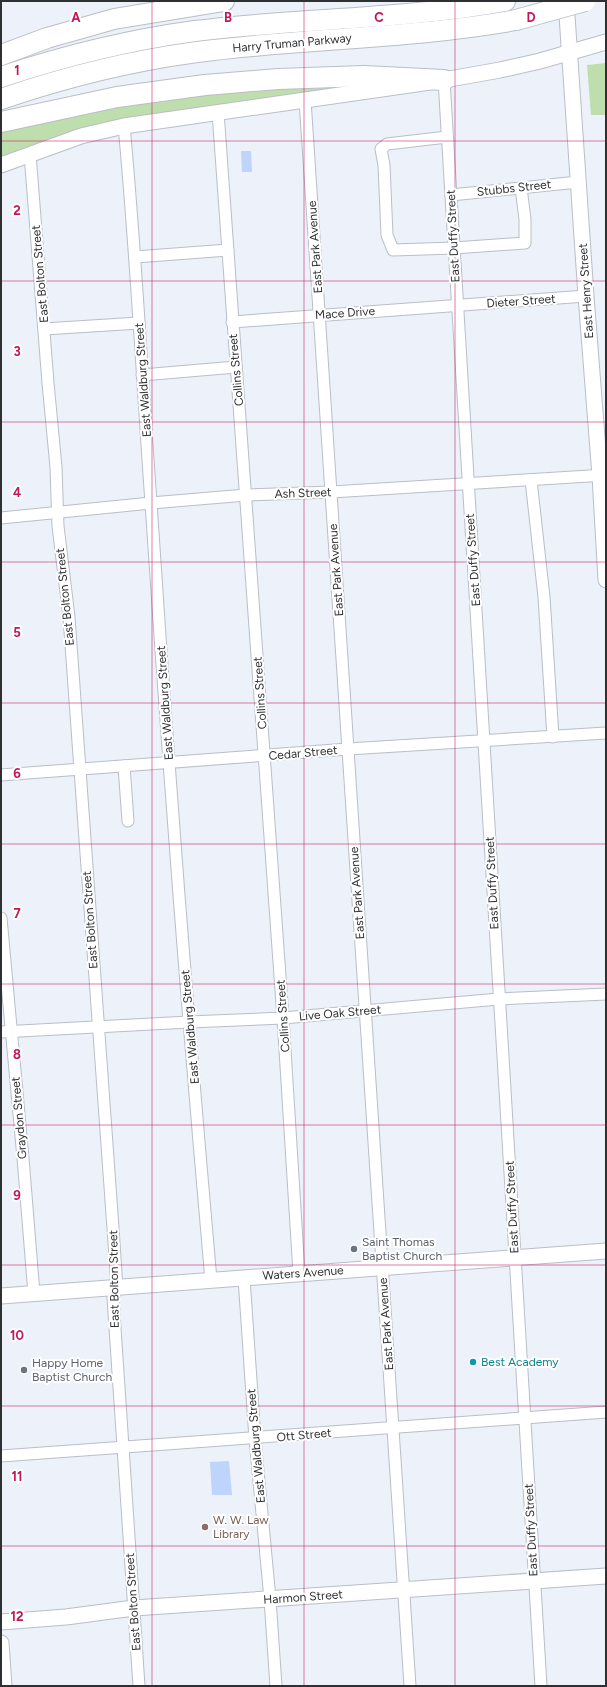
<svg xmlns="http://www.w3.org/2000/svg" width="607" height="1687" viewBox="0 0 607 1687" font-family="Figtree,sans-serif">
	<style>
		.green { fill: #bfdead }
		.water { fill: #bed4fb }
		.lines { fill: none; stroke-linecap: round; stroke-linejoin: round }
		.minor-casing { stroke: #babec7; stroke-width: 13 }
		.secondary-casing { stroke: #babec7; stroke-width: 17 }
		.motorway-casing { stroke: #babec7; stroke-width: 22 }
		.minor { stroke: #fff; stroke-width: 11 }
		.secondary { stroke: #fff; stroke-width: 15 }
		.motorway { stroke: #fff; stroke-width: 20 }
		.motorway-bridge-casing { stroke: #babec7; stroke-width: 22; stroke-linecap: butt }
		.motorway-bridge { stroke: #fff; stroke-width: 20 }
		.grid { fill: none; stroke: #c2185b; stroke-width: 1; stroke-opacity: 0.55 }
		.worship-dot { fill: #6b7280; stroke: #fff; stroke-width: 1.5 }
		.culture-dot { fill: #0f9aa8; stroke: #fff; stroke-width: 1.5 }
		.education-dot { fill: #8d6e63; stroke: #fff; stroke-width: 1.5 }
		.labels { text-anchor: middle; stroke-width: 4; stroke-linejoin: round; paint-order: stroke }
		.street-label { font-size: 12px; fill: #2e3033; stroke: #fff }
		.worship-label { font-size: 12px; fill: #5b616d; stroke: #fff; text-anchor: start }
		.culture-label { font-size: 12px; fill: #0d838f; stroke: #fff; text-anchor: start }
		.education-label { font-size: 12px; fill: #785e54; stroke: #fff; text-anchor: start }
		.grid-label { font-size: 13px; text-anchor: middle; font-weight: bold; fill: #c2185b; stroke: #fff; stroke-width: 4; stroke-linejoin: round; paint-order: stroke }
	</style>
	<rect width="100%" height="100%" fill="#ecf1fa"/>
	<g class="green">
		<path d="M 606,63 L 606,115 L 591,115 L 587,65 Z"/>
		<path d="M 342,88 L 77,132 L 47,140 L 1,156 L 1,131 L 119,104 L 260,89 Z"/>
	</g>
	<g class="water">
		<path d="M 241,151 L 251,151 L 252,172 L 242,172 Z"/>
		<path d="M 229,1461 L 232,1495 L 212,1495 L 210,1462 Z"/>
	</g>
	<g class="lines">
		<g class="minor-casing">
			<g id="minor">
				<path d="M 444,80 L 541,1686"/>
				<path d="M 305,100 L 410,1686"/>
				<path d="M 218,112 L 283,1018 L 299,1273"/>
				<path d="M 124,126 C 136,252 142,378 151,503 C 168,762 188,1022 211,1280"/>
				<path d="M 447,137 L 387,144 L 381,149 L 384,165 L 387,235 L 393,250 L 454,248 L 525,243 L 525,219 L 521,188"/>
				<path d="M 30,154 L 48,383 L 56,467 L 58,526 L 69,617 L 113,1228 L 117,1288 L 113,1298 L 139,1686"/>
				<path d="M 451,195 L 578,182"/>
				<path d="M 135,257 L 228,250"/>
				<path d="M 232,322 L 586,296"/>
				<path d="M 44,329 L 139,323"/>
				<path d="M 142,375 L 236,367"/>
				<path d="M 531,480 L 544,597 L 553,737"/>
				<path d="M 1,518 L 151,503 L 246,495 L 331,492 L 606,475"/>
				<path d="M 124,766 L 128,821"/>
				<path d="M 1,775 L 348,749 L 606,733"/>
				<path d="M 1,918 L 23,1158 L 34,1294"/>
				<path d="M 1,1032 L 189,1022 L 283,1018 L 499,999 L 606,994"/>
				<path d="M 244,1278 L 255,1439 L 270,1599 L 276,1686"/>
				<path d="M 1,1456 L 606,1412"/>
			</g>
		</g>
		<g class="secondary-casing">
			<g id="secondary">
				<path d="M 566,1 L 586,296 L 600,476 L 606,580"/>
				<path d="M 1,165 L 81,136 L 124,126 L 444,80 L 500,70 L 540,61 L 606,42"/>
				<path d="M 1,1296 L 606,1251"/>
				<path d="M 1,1622 L 66,1617 L 134,1608 L 606,1576"/>
				<path d="M 1,1643 L 4,1686"/>
			</g>
		</g>
		<g class="motorway-casing">
			<g id="motorway">
				<path d="M 1,55 L 47,38 L 114,19 L 224,1"/>
				<path d="M 1,77 C 64,56 129,40 195,31 C 298,18 403,20 505,1"/>
				<path d="M 1,99 C 65,77 130,61 197,52 C 303,38 410,39 516,20"/>
				<path d="M 1,122 L 117,97 L 205,85 L 278,79 L 364,76 L 444,80"/>
			</g>
		</g>
		<use href="#minor" class="minor"/>
		<use href="#secondary" class="secondary"/>
		<use href="#motorway" class="motorway"/>
		<g class="motorway-bridge-casing">
			<path id="motorway-bridge" d="M 516,20 L 585,1"/>
		</g>
		<use href="#motorway-bridge" class="motorway-bridge"/>
	</g>
	<path class="grid" d="M 152,1 L 152,1686M 304,1 L 304,1686M 455,1 L 455,1686M 1,141 L 606,141M 1,281 L 606,281M 1,422 L 606,422M 1,562 L 606,562M 1,703 L 606,703M 1,844 L 606,844M 1,984 L 606,984M 1,1125 L 606,1125M 1,1265 L 606,1265M 1,1406 L 606,1406M 1,1546 L 606,1546"/>
	<g class="worship-dot">
		<circle cx="354" cy="1249" r="4"/>
		<circle cx="24" cy="1370" r="4"/>
	</g>
	<circle class="culture-dot" cx="473" cy="1362" r="4"/>
	<circle class="education-dot" cx="205" cy="1527" r="4"/>
	<g class="labels">
		<g class="street-label">
			<text transform="translate(292 43) rotate(-5)" y="4">Harry Truman Parkway</text>
			<text transform="translate(514 188) rotate(-6)" y="4">Stubbs Street</text>
			<text transform="translate(453 236) rotate(-93)" y="4">East Duffy Street</text>
			<text transform="translate(315 247) rotate(-94)" y="4">East Park Avenue</text>
			<text transform="translate(40 274) rotate(-95)" y="4">East Bolton Street</text>
			<text transform="translate(586 291) rotate(-94)" y="4">East Henry Street</text>
			<text transform="translate(521 301) rotate(-4)" y="4">Dieter Street</text>
			<text transform="translate(345 313) rotate(-4)" y="4">Mace Drive</text>
			<text transform="translate(236 370) rotate(-95)" y="4">Collins Street</text>
			<text transform="translate(143 380) rotate(-94)" y="4">East Waldburg Street</text>
			<text transform="translate(303 493) rotate(-2)" y="4">Ash Street</text>
			<text transform="translate(473 560) rotate(-94)" y="4">East Duffy Street</text>
			<text transform="translate(336 570) rotate(-94)" y="4">East Park Avenue</text>
			<text transform="translate(65 597) rotate(-96)" y="4">East Bolton Street</text>
			<text transform="translate(260 693) rotate(-94)" y="4">Collins Street</text>
			<text transform="translate(165 703) rotate(-94)" y="4">East Waldburg Street</text>
			<text transform="translate(303 753) rotate(-5)" y="4">Cedar Street</text>
			<text transform="translate(492 883) rotate(-93)" y="4">East Duffy Street</text>
			<text transform="translate(357 893) rotate(-94)" y="4">East Park Avenue</text>
			<text transform="translate(90 920) rotate(-94)" y="4">East Bolton Street</text>
			<text transform="translate(340 1013) rotate(-5)" y="4">Live Oak Street</text>
			<text transform="translate(283 1016) rotate(-94)" y="4">Collins Street</text>
			<text transform="translate(190 1027) rotate(-95)" y="4">East Waldburg Street</text>
			<text transform="translate(19 1118) rotate(-95)" y="4">Graydon Street</text>
			<text transform="translate(512 1207) rotate(-93)" y="4">East Duffy Street</text>
			<text transform="translate(303 1273) rotate(-4)" y="4">Waters Avenue</text>
			<text transform="translate(114 1279) rotate(-91)" y="4">East Bolton Street</text>
			<text transform="translate(386 1324) rotate(-94)" y="4">East Park Avenue</text>
			<text transform="translate(304 1435) rotate(-5)" y="4">Ott Street</text>
			<text transform="translate(256 1446) rotate(-95)" y="4">East Waldburg Street</text>
			<text transform="translate(531 1530) rotate(-93)" y="4">East Duffy Street</text>
			<text transform="translate(303 1597) rotate(-4)" y="4">Harmon Street</text>
			<text transform="translate(133 1602) rotate(-94)" y="4">East Bolton Street</text>
		</g>
		<g class="worship-label">
			<text x="362" y="1246">Saint Thomas<tspan x="362" dy="14">Baptist Church</tspan></text>
			<text x="32" y="1367">Happy Home<tspan x="32" dy="14">Baptist Church</tspan></text>
		</g>
		<g class="culture-label">
			<text x="481" y="1366">Best Academy</text>
		</g>
		<g class="education-label">
			<text x="213" y="1524">W. W. Law<tspan x="213" dy="14">Library</tspan></text>
		</g>
	</g>
	<g class="grid-label">
		<text x="76" y="22">A</text>
		<text x="228" y="22">B</text>
		<text x="379" y="22">C</text>
		<text x="531" y="22">D</text>
		<text x="17" y="75">1</text>
		<text x="17" y="215">2</text>
		<text x="17" y="356">3</text>
		<text x="17" y="497">4</text>
		<text x="17" y="637">5</text>
		<text x="17" y="778">6</text>
		<text x="17" y="918">7</text>
		<text x="17" y="1059">8</text>
		<text x="17" y="1200">9</text>
		<text x="17" y="1340">10</text>
		<text x="17" y="1481">11</text>
		<text x="17" y="1621">12</text>
	</g>
	<rect width="607" height="1687" fill="none" stroke="#2e3033" stroke-width="4"/>
</svg>
